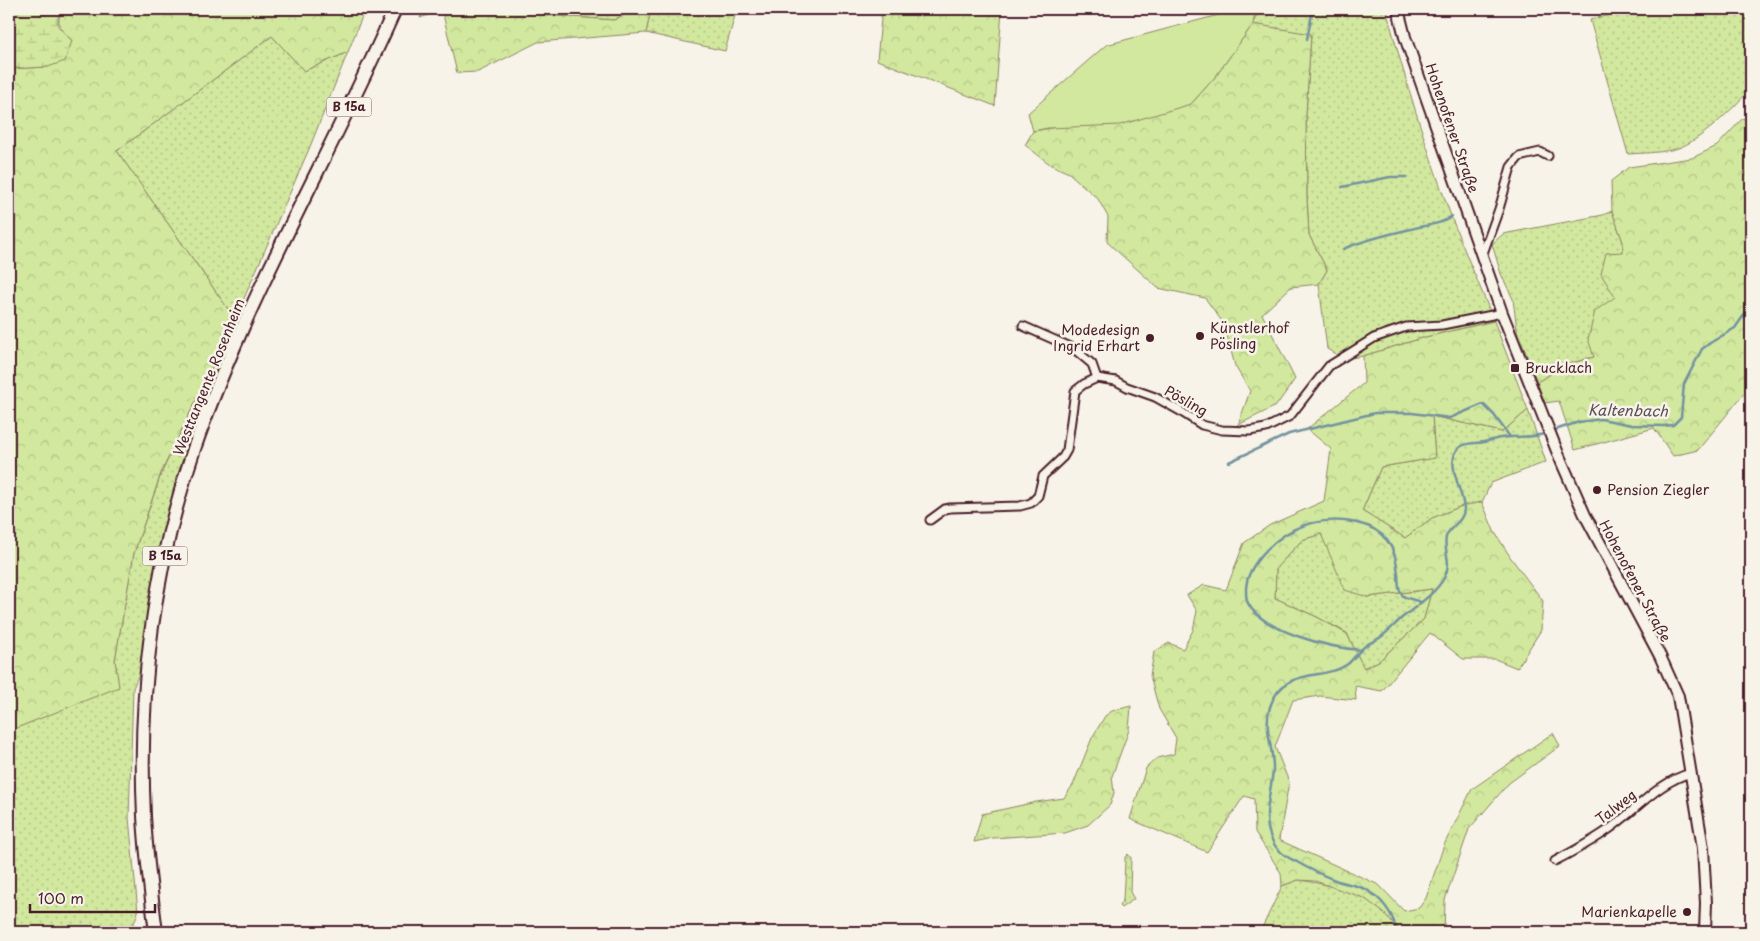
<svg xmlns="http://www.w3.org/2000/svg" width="1760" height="941" viewBox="0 0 1760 941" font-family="'Playpen Sans',sans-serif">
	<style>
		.grass { fill: url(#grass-dots); stroke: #8e8464 }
		.forest { fill: url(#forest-crowns); stroke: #8e8464; fill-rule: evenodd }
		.wetland { fill: url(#wetland-marsh); stroke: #8e8464 }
		.pitch { fill: #d1e89e; stroke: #8e8464 }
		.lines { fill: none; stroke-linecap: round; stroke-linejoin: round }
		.stream { stroke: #7492a0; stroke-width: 2.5 }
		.street-casing { stroke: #4a1f2b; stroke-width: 11 }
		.secondary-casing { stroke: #4a1f2b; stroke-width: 14 }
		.highway-casing { stroke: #4a1f2b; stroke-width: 16 }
		.street { stroke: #f7f3e8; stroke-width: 7 }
		.secondary { stroke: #f7f3e8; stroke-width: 10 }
		.highway { stroke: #f7f3e8; stroke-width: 12 }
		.poi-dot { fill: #4a1f2b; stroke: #f7f3e8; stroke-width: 2 }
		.labels { text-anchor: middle; stroke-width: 5; stroke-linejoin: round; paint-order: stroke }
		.shield { fill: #f7f3e8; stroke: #7e5f64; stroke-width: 1 }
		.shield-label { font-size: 12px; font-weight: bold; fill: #4a1f2b }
		.street-label { font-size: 14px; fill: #4a1f2b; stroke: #f7f3e8 }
		.poi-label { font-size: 14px; fill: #4a1f2b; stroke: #f7f3e8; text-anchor: start }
		.water-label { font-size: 15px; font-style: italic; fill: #5c4f5c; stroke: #f7f3e8 }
	</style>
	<defs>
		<pattern id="grass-dots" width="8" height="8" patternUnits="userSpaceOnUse" patternTransform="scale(1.25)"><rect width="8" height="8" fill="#d1e89e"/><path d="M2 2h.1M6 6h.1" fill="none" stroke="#b5c788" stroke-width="1.8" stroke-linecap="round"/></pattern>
		<pattern id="forest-crowns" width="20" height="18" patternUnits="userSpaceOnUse" patternTransform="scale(1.25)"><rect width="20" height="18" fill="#d1e89e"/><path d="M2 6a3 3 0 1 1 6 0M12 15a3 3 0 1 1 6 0" fill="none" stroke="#b5c788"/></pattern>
		<pattern id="wetland-marsh" width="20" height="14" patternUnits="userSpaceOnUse" patternTransform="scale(1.25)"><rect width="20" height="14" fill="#d1e89e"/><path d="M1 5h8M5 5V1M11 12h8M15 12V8" fill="none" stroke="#b5c788"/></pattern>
	</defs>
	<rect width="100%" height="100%" fill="#f7f3e8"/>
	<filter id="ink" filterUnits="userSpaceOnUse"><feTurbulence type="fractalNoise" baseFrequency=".02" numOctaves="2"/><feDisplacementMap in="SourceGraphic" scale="10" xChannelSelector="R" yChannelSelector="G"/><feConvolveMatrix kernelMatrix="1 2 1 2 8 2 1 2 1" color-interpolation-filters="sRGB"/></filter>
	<g filter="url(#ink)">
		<g class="grass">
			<path d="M 543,9 L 636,9 L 614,20 L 542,15 Z"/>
			<path d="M 651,9 L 733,9 L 736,12 L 725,51 L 646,33 Z"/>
			<path d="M 1259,9 L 1386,9 C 1405,79 1426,148 1451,216 C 1464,251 1480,286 1494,321 L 1426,337 L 1363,356 L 1344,359 L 1327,349 L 1319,284 L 1327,270 L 1309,235 L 1307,198 L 1306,114 L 1311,35 L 1253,24 Z"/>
			<path d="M 1631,9 L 1751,9 L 1751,89 C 1732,109 1698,145 1671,150 C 1657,153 1642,153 1628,154 L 1590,20 Z"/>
			<path d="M 272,36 L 304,71 L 348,52 L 309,149 L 235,319 L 184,463 L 166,522 L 147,614 L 140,672 L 133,688 L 129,818 L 138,912 L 131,932 L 9,932 L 9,731 L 118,686 L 115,660 L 134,553 L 161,474 L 235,319 L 117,151 Z"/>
			<path d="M 1612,211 L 1623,242 L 1623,253 L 1615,297 L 1594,357 L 1568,364 L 1537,382 L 1517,330 L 1513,299 L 1501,274 L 1492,244 L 1503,234 L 1603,215 Z"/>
			<path d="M 1528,410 L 1546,462 L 1491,483 L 1482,502 L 1462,506 L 1432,518 L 1405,538 L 1362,511 L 1381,467 L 1435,458 L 1432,416 L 1502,432 Z"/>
			<path d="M 1321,534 L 1367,597 L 1432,589 L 1424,619 L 1379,661 L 1363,668 L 1347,633 L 1317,617 L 1275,598 L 1276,568 L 1302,540 Z"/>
			<path d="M 1128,854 L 1131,858 L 1130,892 L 1134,899 L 1121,908 L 1119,906 L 1123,900 L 1125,862 L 1125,857 Z"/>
			<path d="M 1298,880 C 1318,882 1346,889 1363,898 C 1379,906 1390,920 1402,932 L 1260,932 L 1282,886 Z"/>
		</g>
		<g class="forest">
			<path d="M 62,9 L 365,9 L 348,52 L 304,71 L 272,36 L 117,151 L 235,319 L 161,473 L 134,553 L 115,660 L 119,687 L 9,731 L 9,69 L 48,67 L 64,32 C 57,24 58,19 62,9 Z"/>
			<path d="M 423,9 L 543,9 L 543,15 L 614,20 L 636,9 L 651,9 L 646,33 L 538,42 L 478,72 L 457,73 L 442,10 L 420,18 Z"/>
			<path d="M 882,9 L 1002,9 L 995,106 L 877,60 Z"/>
			<path d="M 1253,24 L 1311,34 L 1306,114 L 1307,198 L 1309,235 L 1327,270 L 1319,284 L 1291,287 L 1262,314 L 1295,379 L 1276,406 L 1238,425 L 1250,391 L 1235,366 L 1224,324 L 1205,298 L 1158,288 L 1107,242 L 1108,217 L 1098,199 L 1069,173 L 1051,165 L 1025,145 L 1033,131 L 1191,104 L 1216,76 Z"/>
			<path d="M 1743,118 L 1751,126 L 1751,385 L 1698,450 L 1673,456 L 1654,428 L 1575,450 L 1559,401 L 1545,403 L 1537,382 L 1568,364 L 1594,357 L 1588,339 L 1595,311 L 1615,297 L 1601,274 L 1606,253 L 1623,252 L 1623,242 L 1612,211 L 1611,181 L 1629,167 L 1692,158 L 1717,146 Z"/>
			<path d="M 1494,321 L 1528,410 L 1502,432 L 1432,416 L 1435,458 L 1381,467 L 1362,511 L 1405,538 L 1432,518 L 1462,506 L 1482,502 L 1494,531 L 1511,558 L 1543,601 L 1541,630 L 1517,668 L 1495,659 L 1463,659 L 1430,633 L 1382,691 L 1355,686 L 1356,700 L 1320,696 L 1293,700 L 1275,747 L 1289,782 L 1279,840 L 1379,885 L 1404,911 L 1419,908 L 1426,898 L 1444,845 L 1472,789 L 1553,733 L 1560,746 L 1509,783 L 1469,829 L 1445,900 L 1444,932 L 1402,932 L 1384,913 L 1364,898 L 1315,881 L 1298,880 L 1282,886 L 1281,873 L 1255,832 L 1254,799 L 1244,796 L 1207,852 L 1130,819 L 1146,768 L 1157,758 L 1174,754 L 1176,738 L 1159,709 L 1150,676 L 1154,652 L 1169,643 L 1183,649 L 1193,630 L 1197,611 L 1187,595 L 1204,585 L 1226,590 L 1244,543 L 1270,525 L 1324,501 L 1331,449 L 1307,429 L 1364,383 L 1363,356 L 1426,337 ZM 1321,534 L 1345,590 L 1367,597 L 1432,589 L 1424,619 L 1379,661 L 1364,668 L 1347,634 L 1317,617 L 1275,598 L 1276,568 L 1302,540 Z"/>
			<path d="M 1131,706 L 1129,730 L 1112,776 L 1114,793 L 1110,805 L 1088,825 L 1065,833 L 993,838 L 974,842 L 982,814 L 1036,802 L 1064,798 L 1073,785 L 1092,738 L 1105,716 L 1112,711 Z"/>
		</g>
		<path class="wetland" d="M 9,9 L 62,9 L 58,17 L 58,26 L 72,41 L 65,61 L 48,67 L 9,69 Z"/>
		<path class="pitch" d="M 1241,9 L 1256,9 L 1253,24 L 1216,76 L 1191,104 L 1120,125 L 1048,128 L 1033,131 L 1028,113 L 1106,45 Z"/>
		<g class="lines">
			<g class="stream">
				<path d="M 1307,39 L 1313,9"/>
				<path d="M 1342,187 L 1390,177 L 1406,177"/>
				<path d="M 1343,249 C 1364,240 1389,234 1411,229 C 1424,225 1442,225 1452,216"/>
				<path d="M 1552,431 L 1579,422 L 1601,419 L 1632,425 L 1664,426 L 1673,425 L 1681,417 L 1684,384 L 1702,349 L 1710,343 L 1735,328 L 1751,305"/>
				<path d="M 1229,462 L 1289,434 L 1375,413 L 1412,413 L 1450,418 L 1483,404 L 1494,415 L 1510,437"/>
				<path d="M 1361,650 C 1331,648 1259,631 1247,601 C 1246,597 1246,593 1246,589 C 1247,562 1280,533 1305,525 C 1321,520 1341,519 1357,523 C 1385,529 1396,547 1398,574 C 1399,581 1397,590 1403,596 C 1407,599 1416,600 1421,602"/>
				<path d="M 1396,932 C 1395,915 1381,898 1367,890 C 1358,885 1345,884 1335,880 C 1322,875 1309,869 1297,862 C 1288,858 1279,853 1274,844 C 1260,820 1271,795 1273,770 C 1274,749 1263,728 1270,707 C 1283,665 1325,682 1349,663 C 1354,658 1359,651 1364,647 C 1368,643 1373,642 1378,639 C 1387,633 1395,624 1403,617 C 1417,605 1435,594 1444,578 C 1453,561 1443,552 1446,537 C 1449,526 1464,522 1464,509 C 1464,493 1444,462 1459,448 C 1465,442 1476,444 1484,442 C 1493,440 1500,437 1510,437 C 1523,436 1534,438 1547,433"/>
			</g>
			<g class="street-casing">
				<g id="street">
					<path d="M 1482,256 L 1499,209 L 1511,167 L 1519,157 L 1540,152 L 1548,156"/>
					<path d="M 1023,326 L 1073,348 L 1092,364 L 1097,378"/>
					<path d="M 930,520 L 945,509 L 950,508 L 1020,506 L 1031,503 L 1038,496 L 1043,476 L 1063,457 L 1067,450 L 1075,391 L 1084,384 L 1097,378 L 1116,381 L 1127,387 L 1155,397 L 1180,411 L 1202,425 L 1222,430 L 1249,431 L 1266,428 L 1290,416 L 1329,366 L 1374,338 L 1406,327 L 1442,325 L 1502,313"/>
					<path d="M 1555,861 C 1572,852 1589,843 1605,832 C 1634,813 1657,782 1691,773"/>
				</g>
			</g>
			<g class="secondary-casing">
				<path id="secondary" d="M 1398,9 L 1405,37 L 1502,313 L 1559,456 L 1585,515 L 1660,656 L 1678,696 L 1703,848 L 1706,903 L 1705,932"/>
			</g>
			<g class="highway-casing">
				<path id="highway" d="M 156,932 C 151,893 146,855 144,816 C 138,692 154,566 194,449 C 247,296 330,156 395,9"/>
			</g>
			<use href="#street" class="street"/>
			<use href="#secondary" class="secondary"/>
			<use href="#highway" class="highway"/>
		</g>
	</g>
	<g class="poi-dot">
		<circle cx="1200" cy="336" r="5"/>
		<circle cx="1150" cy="338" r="5"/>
		<rect x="1510" y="363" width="10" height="10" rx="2.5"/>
		<circle cx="1597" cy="490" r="5"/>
		<circle cx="1687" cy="912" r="5"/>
	</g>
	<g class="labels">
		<g class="shield">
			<rect x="326.5" y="97.5" width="45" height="19" rx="4"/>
			<rect x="142.5" y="546.5" width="45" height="19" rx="4"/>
		</g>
		<g class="shield-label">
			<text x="349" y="111">B 15a</text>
			<text x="165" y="560">B 15a</text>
		</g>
		<g class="street-label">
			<text transform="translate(1452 128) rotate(71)" y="5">Hohenofener Straße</text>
			<text transform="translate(209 377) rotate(-68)" y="5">Westtangente Rosenheim</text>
			<text transform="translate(1186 401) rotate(29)" y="5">Pösling</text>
			<text transform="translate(1635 581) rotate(62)" y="5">Hohenofener Straße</text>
			<text transform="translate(1616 807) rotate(-38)" y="5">Talweg</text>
		</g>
		<g class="poi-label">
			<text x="1210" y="333">Künstlerhof<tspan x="1210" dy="16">Pösling</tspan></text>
			<text x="1140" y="335" text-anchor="end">Modedesign<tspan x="1140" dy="16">Ingrid Erhart</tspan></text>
			<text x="1525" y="373">Brucklach</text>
			<text x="1607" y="495">Pension Ziegler</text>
			<text x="1677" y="917" text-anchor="end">Marienkapelle</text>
		</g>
		<g class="water-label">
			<text transform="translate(1628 411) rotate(1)" y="5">Kaltenbach</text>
		</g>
	</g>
	<rect width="1760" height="941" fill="none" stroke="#f7f3e8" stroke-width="30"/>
	<rect x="15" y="15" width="1730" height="911" fill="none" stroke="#4a1f2b" stroke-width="2" filter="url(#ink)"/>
	<path d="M30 904v8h125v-8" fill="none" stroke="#4a1f2b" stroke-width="2.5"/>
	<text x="38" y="904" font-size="15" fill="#4a1f2b" stroke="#f7f3e8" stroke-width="4" paint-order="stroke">100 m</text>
</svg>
